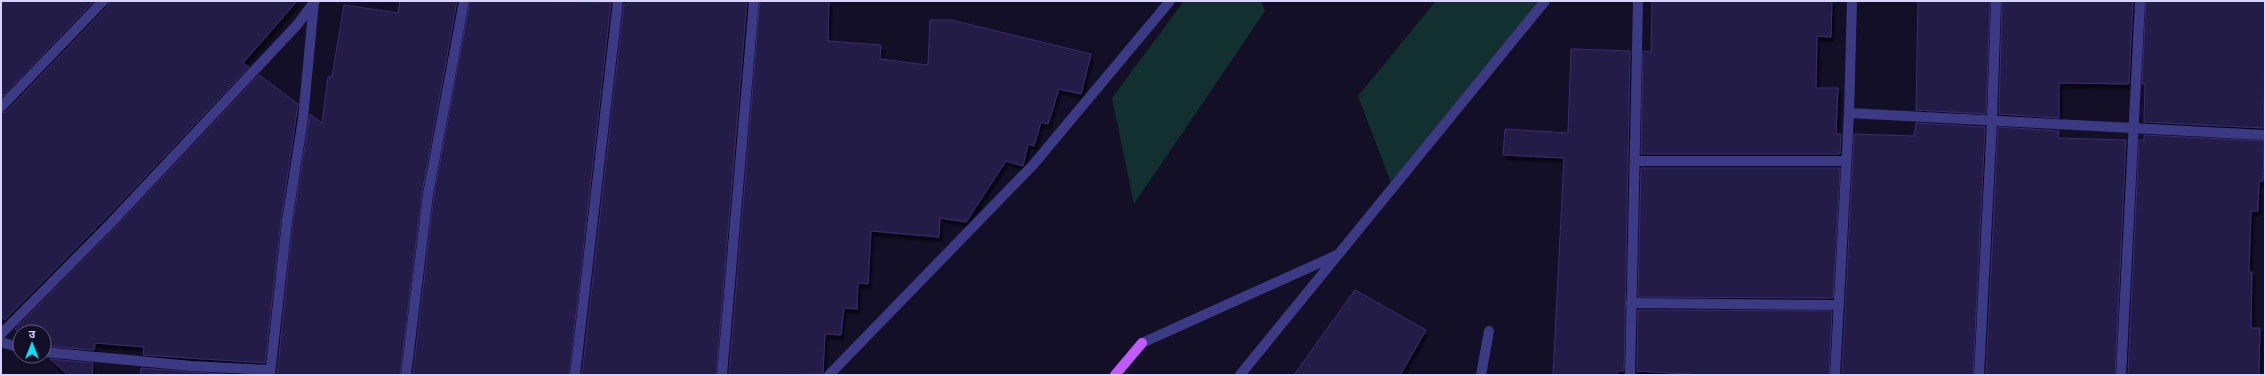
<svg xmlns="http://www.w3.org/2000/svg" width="2266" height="376" viewBox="0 0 2266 376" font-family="Figtree,'Noto Sans Devanagari',sans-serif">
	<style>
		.green { fill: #12302f }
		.building { fill: #241b47; stroke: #3b2d73; filter: url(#shadow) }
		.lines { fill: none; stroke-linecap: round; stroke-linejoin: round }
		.minor { stroke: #3d3a85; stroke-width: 10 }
		.major { stroke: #c25bff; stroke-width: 10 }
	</style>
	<defs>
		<filter id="shadow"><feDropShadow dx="2.5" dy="4.5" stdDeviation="1" flood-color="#0009"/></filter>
	</defs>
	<rect width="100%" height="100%" fill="#130f26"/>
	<g class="green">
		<path d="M 1184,1 L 1261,1 L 1265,11 L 1134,204 L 1112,98 Z"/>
		<path d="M 1436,1 L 1545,1 L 1393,188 L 1358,96 Z"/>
	</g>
	<g class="building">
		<path d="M 1,1 L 94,1 L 1,98 Z"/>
		<path d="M 109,1 L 297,1 L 243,63 L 249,67 L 104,220 L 5,320 L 1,317 L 1,113 L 6,112 L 108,6 Z"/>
		<path d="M 400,1 L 457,1 L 422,193 L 400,375 L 277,375 L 293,222 L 310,114 L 322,123 L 328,77 L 332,77 L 344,5 L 398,13 Z"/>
		<path d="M 470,1 L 611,2 L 569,375 L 413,375 L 434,195 Z"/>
		<path d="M 628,1 L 747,1 L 716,375 L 582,375 L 624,4 L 628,4 Z"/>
		<path d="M 760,1 L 829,1 L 828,41 L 881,45 L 880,59 L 928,65 L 930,20 L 951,20 L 1091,54 L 1081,94 L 1059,89 L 1048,124 L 1041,122 L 1034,146 L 1028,144 L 1023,166 L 1006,161 L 966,222 L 940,218 L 939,237 L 871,231 L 868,284 L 858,283 L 857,309 L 844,308 L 841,335 L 825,334 L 823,374 L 729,375 Z"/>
		<path d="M 1652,1 L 1832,1 L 1831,37 L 1817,36 L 1816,88 L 1838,88 L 1836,134 L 1841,134 L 1840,154 L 1641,154 L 1643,51 L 1651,52 Z"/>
		<path d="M 1918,1 L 1990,1 L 1986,114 L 1916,110 Z"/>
		<path d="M 2002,1 L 2133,1 L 2129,84 L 2059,83 L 2059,118 L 1999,114 Z"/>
		<path d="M 2146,1 L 2265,1 L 2264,128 L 2144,122 L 2145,84 L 2142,84 Z"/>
		<path d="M 1571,49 L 1630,51 L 1624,371 L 1617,371 L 1617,375 L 1553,375 L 1564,158 L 1503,155 L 1505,129 L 1568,133 Z"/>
		<path d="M 259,75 L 298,104 L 281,220 L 265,363 L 143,355 L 144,347 L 95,343 L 94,350 L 44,346 L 44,332 L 20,333 L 15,329 L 114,229 Z"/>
		<path d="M 1916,123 L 1985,127 L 1973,375 L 1842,375 L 1854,134 L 1914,136 Z"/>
		<path d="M 1998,127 L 2059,131 L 2058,138 L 2126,140 L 2115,375 L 1986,375 Z"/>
		<path d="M 2144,135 L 2264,141 L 2263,181 L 2259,181 L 2258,211 L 2251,211 L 2249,272 L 2252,272 L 2251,328 L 2260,328 L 2259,375 L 2128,375 L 2139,140 L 2144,140 Z"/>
		<path d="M 1641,168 L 1840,168 L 1833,298 L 1638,297 Z"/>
		<path d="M 1355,290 L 1426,330 L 1400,375 L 1294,375 Z"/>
		<path d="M 1638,310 L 1832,311 L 1829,375 L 1706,375 L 1637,371 Z"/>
		<path d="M 50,359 L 93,363 L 92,375 L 68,375 Z"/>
		<path d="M 141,368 L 191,372 L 240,375 L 140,375 Z"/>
	</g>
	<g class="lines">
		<g class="minor">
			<path d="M 1852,1 L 1849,113 L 2265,135"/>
			<path d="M 1,107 L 103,1"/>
			<path d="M 1635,161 L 1846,161"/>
			<path d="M 1631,303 L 1839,305"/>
			<path d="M 1,334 L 109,225 L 297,25 L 315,1"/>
			<path d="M 1,342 L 20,348"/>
			<path d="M 1142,343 L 1337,255"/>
			<path d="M 44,352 L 191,366 L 270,370"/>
			<path d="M 270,375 L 287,221 L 303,118 L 314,2"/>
			<path d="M 406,375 L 428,194 L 464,1"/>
			<path d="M 575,375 L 618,1"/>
			<path d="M 722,375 L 754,1"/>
			<path d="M 829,375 L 1033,165 L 1170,1"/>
			<path d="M 1240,375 L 1545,1"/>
			<path d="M 1481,375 L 1489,331"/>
			<path d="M 1630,375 L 1638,1"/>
			<path d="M 1835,375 L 1849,113"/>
			<path d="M 1979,375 L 1992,120 L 1996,1"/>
			<path d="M 2121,375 L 2140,1"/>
		</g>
		<path class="major" d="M 1115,375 L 1142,343"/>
	</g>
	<rect width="2266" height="376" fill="none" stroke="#d9d4ff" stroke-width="4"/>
	<g transform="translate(32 344)"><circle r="19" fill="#130f26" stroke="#625e7d"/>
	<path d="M0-3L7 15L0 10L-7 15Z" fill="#00e5ff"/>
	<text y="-6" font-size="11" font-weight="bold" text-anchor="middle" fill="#d9d4ff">उ</text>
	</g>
</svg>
